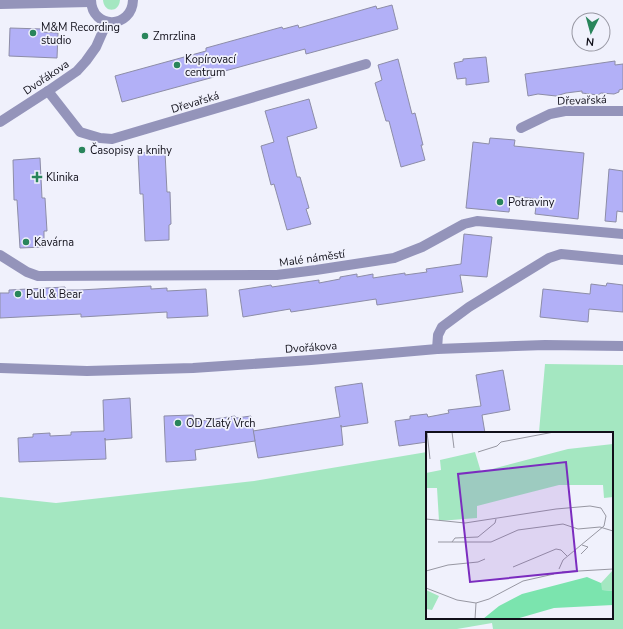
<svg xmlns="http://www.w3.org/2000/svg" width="623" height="629" viewBox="0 0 623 629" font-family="'Nunito Sans',sans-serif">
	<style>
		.green { fill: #a4e7c1 }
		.building { fill: #b2b0f7; stroke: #8d8da7 }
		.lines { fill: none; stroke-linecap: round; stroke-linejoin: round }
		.minor { stroke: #9494ba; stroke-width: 10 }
		.tertiary { stroke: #9494ba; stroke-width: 10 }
		.poi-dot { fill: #29855b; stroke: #f0f1fc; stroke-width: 1.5 }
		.labels { text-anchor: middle; stroke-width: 3.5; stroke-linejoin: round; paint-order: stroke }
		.poi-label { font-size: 11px; fill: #11101a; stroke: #f0f1fc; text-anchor: start }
		.street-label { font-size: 11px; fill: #11101a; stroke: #f0f1fc }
		.inset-road { fill: none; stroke: #9797a2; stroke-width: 1 }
		.view { fill: #7b2cbf; fill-opacity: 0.15; stroke: #7b2cbf; stroke-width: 2 }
		.inset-edge { fill: none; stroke: #11101a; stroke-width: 2 }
	</style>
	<rect width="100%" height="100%" fill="#f0f1fc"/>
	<g class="green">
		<path d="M 103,0 L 120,0 C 119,13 104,13 103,0 Z"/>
		<path d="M 545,364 L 623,365 L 623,629 L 493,629 L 492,623 L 457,629 L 0,629 L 0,497 L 56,503 L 254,481 L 427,452 L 427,618 L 612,618 L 612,433 L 536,433 L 539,432 Z"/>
	</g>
	<g class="building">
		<path d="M 392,5 L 398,29 L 306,54 L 305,49 L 214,74 L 214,77 L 122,102 L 115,76 L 206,51 L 206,48 L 282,27 L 283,29 L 298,25 L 299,28 L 376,6 L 377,9 Z"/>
		<path d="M 10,28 L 43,29 L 43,32 L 58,33 L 57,58 L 9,56 Z"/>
		<path d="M 486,57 L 489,82 L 466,85 L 466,78 L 457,79 L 454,63 L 463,61 L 463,59 Z"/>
		<path d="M 398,59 L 412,114 L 415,113 L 423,145 L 421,145 L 425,160 L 401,167 L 389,121 L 386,121 L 375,83 L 382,80 L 378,65 Z"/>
		<path d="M 615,61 L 615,65 L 623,64 L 623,89 L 619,90 L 619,92 L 614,94 L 601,93 L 598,95 L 582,93 L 582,91 L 566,93 L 556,96 L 538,94 L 528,96 L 525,74 Z"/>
		<path d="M 309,99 L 317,128 L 287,137 L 297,177 L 300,177 L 309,208 L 306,209 L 311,224 L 287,230 L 274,184 L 271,185 L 261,146 L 274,142 L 265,111 Z"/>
		<path d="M 490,138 L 515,140 L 514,146 L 584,153 L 578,219 L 535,214 L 537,199 L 511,196 L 509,212 L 466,208 L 473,142 L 489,144 Z"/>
		<path d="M 165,152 L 167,192 L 170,192 L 171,224 L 169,225 L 169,240 L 145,241 L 143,194 L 140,194 L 138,153 Z"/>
		<path d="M 40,158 L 42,198 L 45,198 L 47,231 L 44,231 L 44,247 L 20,248 L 17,200 L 14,200 L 13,160 Z"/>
		<path d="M 609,169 L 623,171 L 623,212 L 617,211 L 616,222 L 605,221 Z"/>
		<path d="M 464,234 L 492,237 L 487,277 L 460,275 L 463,292 L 377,305 L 376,299 L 291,312 L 290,309 L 243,317 L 239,290 L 271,285 L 272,287 L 319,280 L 319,283 L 340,279 L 340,277 L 357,274 L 357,277 L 373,274 L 373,278 L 405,273 L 405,275 L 427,272 L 426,269 L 461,264 Z"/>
		<path d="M 607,283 L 623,285 L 623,312 L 589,309 L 588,322 L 540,317 L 543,289 L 590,294 L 591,284 L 606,286 Z"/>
		<path d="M 151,286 L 151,289 L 167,288 L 167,291 L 206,289 L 208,316 L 167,318 L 167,312 L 81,317 L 81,314 L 0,318 L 0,293 L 9,293 L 9,290 L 65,287 L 65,290 L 80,290 Z"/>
		<path d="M 503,370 L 510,410 L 482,415 L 485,433 L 427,433 L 427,442 L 399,446 L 395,421 L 410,419 L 410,416 L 427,414 L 428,417 L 449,413 L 448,410 L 481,406 L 476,375 Z"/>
		<path d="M 362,383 L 368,423 L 341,427 L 341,425 L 343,445 L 258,458 L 253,431 L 340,417 L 335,387 Z"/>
		<path d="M 130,398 L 132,438 L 105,440 L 105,438 L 106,459 L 19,462 L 18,438 L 33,437 L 33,434 L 50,433 L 50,436 L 71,435 L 71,432 L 104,431 L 103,400 Z"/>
		<path d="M 193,415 L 194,422 L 235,416 L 236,418 L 251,416 L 255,441 L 195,450 L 196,460 L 166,462 L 164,416 Z"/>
	</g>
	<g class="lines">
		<g class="minor">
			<path d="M 0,4 L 90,2"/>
			<path d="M 48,91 L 80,132 L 100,138 L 112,139 L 366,64"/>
			<path d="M 521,128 L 550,114 L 565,111 L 623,111"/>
			<path d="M 0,255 L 27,272 L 38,276 L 277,275 L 316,270 L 394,258 L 422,247 L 464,224 L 477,221 L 623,234"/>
			<path d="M 437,349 L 438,335 L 442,327 L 469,307 L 549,258 L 561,254 L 623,260"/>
		</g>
		<g class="tertiary">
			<path d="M 91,0 C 92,30 132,29 133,0"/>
			<path d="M 0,122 L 48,91 L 77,71 L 86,61 L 96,47 L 107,22"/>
			<path d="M 0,368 L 87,371 L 193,368 L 311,360 L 437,349 L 545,345 L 623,346"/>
		</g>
	</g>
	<g class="poi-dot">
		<circle cx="33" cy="33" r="4"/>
		<circle cx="145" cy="36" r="4"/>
		<circle cx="177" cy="65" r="4"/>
		<circle cx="82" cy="150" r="4"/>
		<path d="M35 171h4v4h4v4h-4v4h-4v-4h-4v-4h4z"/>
		<circle cx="500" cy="202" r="4"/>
		<circle cx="26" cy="242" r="4"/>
		<circle cx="18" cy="294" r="4"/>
		<circle cx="178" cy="423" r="4"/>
	</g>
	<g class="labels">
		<g class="poi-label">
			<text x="41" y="31">M&amp;M Recording<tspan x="41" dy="13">studio</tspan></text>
			<text x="153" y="40">Zmrzlina</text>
			<text x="185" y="63">Kopírovací<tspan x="185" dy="13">centrum</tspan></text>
			<text x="90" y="154">Časopisy a knihy</text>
			<text x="46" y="181">Klinika</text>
			<text x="508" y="206">Potraviny</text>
			<text x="34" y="246">Kavárna</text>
			<text x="26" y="298">Pull &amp; Bear</text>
			<text x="186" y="427">OD Zlatý Vrch</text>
		</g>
		<g class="street-label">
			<text transform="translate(46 77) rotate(-34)" y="4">Dvořákova</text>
			<text transform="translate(582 100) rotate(-2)" y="4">Dřevařská</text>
			<text transform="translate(195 102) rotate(-17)" y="4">Dřevařská</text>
			<text transform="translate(312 258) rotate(-8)" y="4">Malé náměstí</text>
			<text transform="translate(311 347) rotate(-4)" y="4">Dvořákova</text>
		</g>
	</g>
	<g transform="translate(426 432)">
		<rect width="187" height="187" fill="#f0f1fc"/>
		<path d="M 187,12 L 187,65 L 178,66 L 177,53 L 133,53 L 51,74 L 51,86 L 13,89 L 11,56 L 0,56 L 0,41 L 15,38 L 14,28 L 49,20 L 55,40 L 142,17 ZM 187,138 L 187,159 L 175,158 L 175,151 ZM 0,158 L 13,164 L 6,178 L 0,177 Z" fill="#a4e7c1"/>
		<path d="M 161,145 L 175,151 L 176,158 L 187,159 L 187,173 L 128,176 L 90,187 L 57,187 L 73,174 L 96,162 Z" fill="#7be4ae"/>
		<path class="inset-road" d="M 1,0 L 4,27M 26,0 L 28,16M 52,20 L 71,14 L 75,10 L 128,0M 0,87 L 39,91 L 130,77 L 164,74 L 175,76 L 180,84 L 178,94 L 137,128 L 133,137M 70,87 L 69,91 L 52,105 L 29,106 L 26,110 L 65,110 L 92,98 L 137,92 L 152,97 L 174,95 L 187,99M 12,110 L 26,110M 155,122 L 162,115 L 156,113M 87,135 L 130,117 L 135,118 L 141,124M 0,139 L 22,133 L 52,130 L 59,127M 136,140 L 187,137M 0,156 L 31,168 L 50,171 L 63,167 L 97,149 L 128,142M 49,187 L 50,171"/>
		<path class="view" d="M 140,30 L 151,139 L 44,150 L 32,42 Z"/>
		<rect width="187" height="187" class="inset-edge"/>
	</g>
	<g transform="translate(591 32) rotate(186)"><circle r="19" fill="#f0f1fc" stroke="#9797a2"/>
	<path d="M0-3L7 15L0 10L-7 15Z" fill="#29855b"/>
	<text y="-6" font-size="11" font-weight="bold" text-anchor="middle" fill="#11101a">N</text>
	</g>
</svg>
